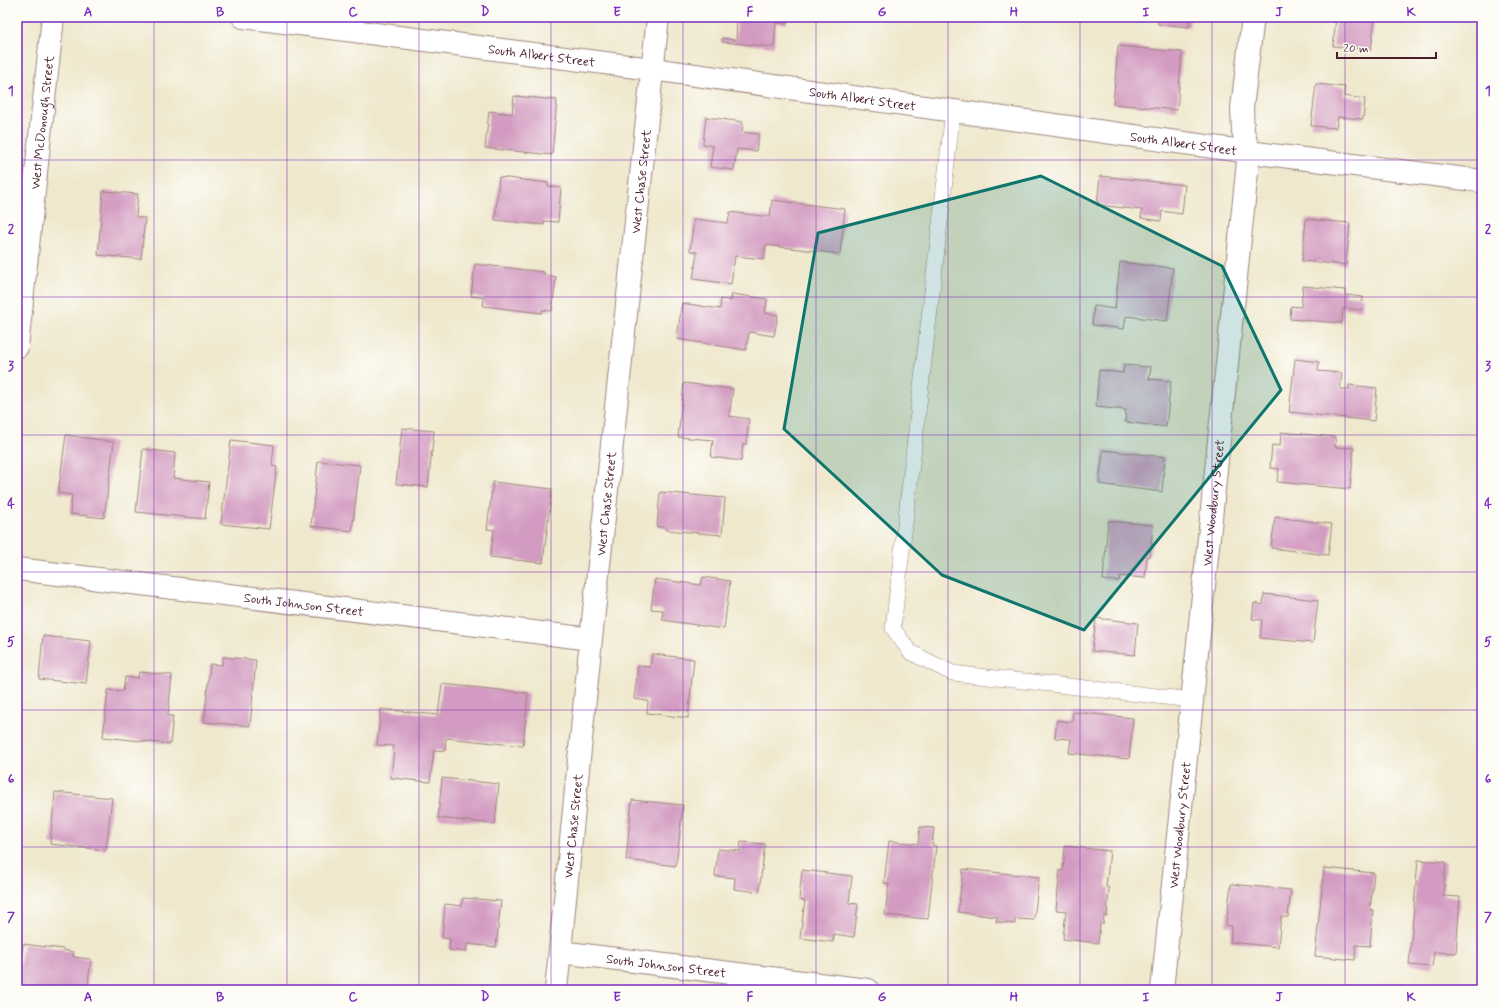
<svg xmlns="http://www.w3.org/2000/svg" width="1499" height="1007" viewBox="0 0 1499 1007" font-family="Mynerve,sans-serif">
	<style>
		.building { fill: #d39bc1 }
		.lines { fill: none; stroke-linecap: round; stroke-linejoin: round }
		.lane-casing { stroke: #9c847c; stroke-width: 16 }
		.street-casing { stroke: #9c847c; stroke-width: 24 }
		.lane { stroke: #fff; stroke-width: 15 }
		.street { stroke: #fff; stroke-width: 22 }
		.marked { fill: #0f766e; fill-opacity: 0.2; stroke: #0f766e; stroke-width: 3; stroke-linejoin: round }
		.grid { fill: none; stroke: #7b2cbf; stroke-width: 1; stroke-opacity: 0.55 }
		.labels { text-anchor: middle; stroke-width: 3; stroke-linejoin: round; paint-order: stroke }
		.street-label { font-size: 13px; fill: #4a1f2b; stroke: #fdfcf7 }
		.neatline { fill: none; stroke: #7b2cbf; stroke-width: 1.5 }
		.grid-label { font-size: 13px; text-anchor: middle; font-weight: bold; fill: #7b2cbf }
	</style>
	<rect width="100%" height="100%" fill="#fdfcf7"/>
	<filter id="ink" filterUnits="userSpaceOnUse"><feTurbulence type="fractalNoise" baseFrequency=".025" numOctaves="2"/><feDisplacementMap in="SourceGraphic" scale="8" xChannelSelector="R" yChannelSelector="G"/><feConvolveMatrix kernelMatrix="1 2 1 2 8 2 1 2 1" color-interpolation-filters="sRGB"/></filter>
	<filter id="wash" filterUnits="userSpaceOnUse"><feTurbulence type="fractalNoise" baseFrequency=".012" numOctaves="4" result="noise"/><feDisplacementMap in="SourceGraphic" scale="16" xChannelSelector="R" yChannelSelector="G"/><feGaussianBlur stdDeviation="0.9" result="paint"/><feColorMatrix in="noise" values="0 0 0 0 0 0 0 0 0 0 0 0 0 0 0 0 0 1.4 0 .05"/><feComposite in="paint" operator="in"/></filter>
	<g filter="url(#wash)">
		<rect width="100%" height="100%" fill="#efe8cd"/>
		<g id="blocks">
			<g class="building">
				<path d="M 723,17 L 787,17 L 787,24 L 776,23 L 774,47 L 722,42 L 722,38 L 736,40 L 737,20 L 723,19 Z"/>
				<path d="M 1150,17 L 1190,17 L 1189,27 L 1158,24 L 1158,19 Z"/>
				<path d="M 1336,17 L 1375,17 L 1371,50 L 1333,46 Z"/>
				<path d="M 1118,46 L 1182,52 L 1177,110 L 1113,104 Z"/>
				<path d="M 1316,84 L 1345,87 L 1344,96 L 1365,99 L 1363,119 L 1338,117 L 1336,128 L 1311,126 Z"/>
				<path d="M 514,96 L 557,100 L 552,155 L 485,148 L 489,111 L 512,114 Z"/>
				<path d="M 706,117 L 743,122 L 742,132 L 759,134 L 756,151 L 737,149 L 734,170 L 710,167 L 713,146 L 703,144 Z"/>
				<path d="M 1100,176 L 1185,185 L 1182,214 L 1162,211 L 1161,221 L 1141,218 L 1142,210 L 1097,205 Z"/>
				<path d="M 499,177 L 548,183 L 548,186 L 561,188 L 558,222 L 544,221 L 544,225 L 495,220 Z"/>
				<path d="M 103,191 L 138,194 L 136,217 L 145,218 L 141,259 L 98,255 Z"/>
				<path d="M 772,200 L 845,209 L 840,254 L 766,245 L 764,259 L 735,256 L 731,284 L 693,279 L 697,252 L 690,251 L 694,219 L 728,223 L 730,212 L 770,217 Z"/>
				<path d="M 1306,219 L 1350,223 L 1346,265 L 1302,261 Z"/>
				<path d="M 1120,262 L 1173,268 L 1167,321 L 1126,316 L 1124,329 L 1092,325 L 1094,306 L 1115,309 Z"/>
				<path d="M 475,264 L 544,272 L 544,275 L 556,277 L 552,311 L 542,310 L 542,313 L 483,306 L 484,298 L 471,296 Z"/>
				<path d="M 1303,286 L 1345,290 L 1345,295 L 1363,297 L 1362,310 L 1343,308 L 1342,323 L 1290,319 L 1291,306 L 1301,307 Z"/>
				<path d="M 732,294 L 767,299 L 765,313 L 778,315 L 774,336 L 749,332 L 746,350 L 677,339 L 682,303 L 720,309 L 721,299 L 731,301 Z"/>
				<path d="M 1295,359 L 1319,362 L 1318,371 L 1342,373 L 1340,389 L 1349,389 L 1349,385 L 1377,388 L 1374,421 L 1289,412 Z"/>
				<path d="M 1124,365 L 1151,367 L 1149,379 L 1171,381 L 1166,427 L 1125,422 L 1126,410 L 1096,407 L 1099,370 L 1123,373 Z"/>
				<path d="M 684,383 L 733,389 L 729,416 L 749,419 L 746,444 L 743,444 L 741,461 L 711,457 L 713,440 L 678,437 Z"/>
				<path d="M 402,428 L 434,431 L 428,487 L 396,484 Z"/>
				<path d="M 1281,432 L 1336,437 L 1335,447 L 1354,448 L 1350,489 L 1277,482 L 1279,469 L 1270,468 L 1272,445 L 1280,446 Z"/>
				<path d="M 66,435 L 114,442 L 104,518 L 70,514 L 72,495 L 58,493 Z"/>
				<path d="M 231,440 L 274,445 L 272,466 L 277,467 L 269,529 L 221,524 Z"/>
				<path d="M 143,449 L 175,453 L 173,478 L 209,482 L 205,519 L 136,512 Z"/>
				<path d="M 1103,450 L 1165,457 L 1162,492 L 1099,484 Z"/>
				<path d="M 318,461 L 360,465 L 352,531 L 311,526 Z"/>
				<path d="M 493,482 L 552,489 L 543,563 L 490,557 L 494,530 L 487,529 Z"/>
				<path d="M 660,492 L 725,498 L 722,535 L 666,530 L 666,527 L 657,527 Z"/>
				<path d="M 1275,517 L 1332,524 L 1328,555 L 1271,548 Z"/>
				<path d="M 1108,521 L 1153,525 L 1150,556 L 1147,556 L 1145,578 L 1120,576 L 1119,581 L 1103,580 Z"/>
				<path d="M 703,577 L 730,581 L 724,629 L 662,620 L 663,610 L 651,609 L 655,579 L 701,585 Z"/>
				<path d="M 1264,594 L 1318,600 L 1313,643 L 1260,638 L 1262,620 L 1252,619 L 1254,603 L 1263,605 Z"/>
				<path d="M 1096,618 L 1138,623 L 1135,655 L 1092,651 Z"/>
				<path d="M 43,636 L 91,641 L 86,684 L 39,679 Z"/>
				<path d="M 652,654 L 694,659 L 688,718 L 647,713 L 648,701 L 634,699 L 638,666 L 650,667 Z"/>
				<path d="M 223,657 L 256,660 L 250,726 L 204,722 L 210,664 L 222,665 Z"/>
				<path d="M 139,672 L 172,675 L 168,716 L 173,716 L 170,744 L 103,737 L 108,690 L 123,691 L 125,677 L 138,678 Z"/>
				<path d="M 442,684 L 528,693 L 523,746 L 446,738 L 445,751 L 434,750 L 430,782 L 391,778 L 394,746 L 377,745 L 381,709 L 438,715 Z"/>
				<path d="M 1073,712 L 1133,718 L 1129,759 L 1069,753 L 1071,739 L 1055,738 L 1057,720 L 1072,722 Z"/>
				<path d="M 442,778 L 499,784 L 495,824 L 438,818 Z"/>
				<path d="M 55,792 L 112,798 L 106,850 L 50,844 Z"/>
				<path d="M 632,800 L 683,805 L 676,866 L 626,860 Z"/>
				<path d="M 920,827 L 934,828 L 932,845 L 936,846 L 928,919 L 885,915 L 889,884 L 884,883 L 889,841 L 918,844 Z"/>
				<path d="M 741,842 L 765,844 L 759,892 L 734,889 L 735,878 L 715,876 L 718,849 L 740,851 Z"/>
				<path d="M 1065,846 L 1110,851 L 1106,887 L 1109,888 L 1107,916 L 1104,916 L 1103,924 L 1100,924 L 1098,943 L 1063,939 L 1066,911 L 1056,910 L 1060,870 L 1063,871 Z"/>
				<path d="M 1418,860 L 1446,862 L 1443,896 L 1460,897 L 1456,953 L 1434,952 L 1432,967 L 1409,965 Z"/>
				<path d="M 1324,868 L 1374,873 L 1370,910 L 1373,910 L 1370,946 L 1356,945 L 1355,960 L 1315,956 Z"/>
				<path d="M 963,869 L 1039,877 L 1034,920 L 1015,919 L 1015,924 L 996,922 L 997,917 L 958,912 Z"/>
				<path d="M 802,870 L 852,876 L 849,903 L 858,904 L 854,937 L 834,934 L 833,942 L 800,938 L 805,901 L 799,900 Z"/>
				<path d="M 1231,884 L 1291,890 L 1288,917 L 1281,917 L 1278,947 L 1230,942 L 1232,926 L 1226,925 Z"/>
				<path d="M 463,898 L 501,901 L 496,947 L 467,944 L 466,952 L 449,950 L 450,939 L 442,938 L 445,904 L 462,906 Z"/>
				<path d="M 23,944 L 63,949 L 63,950 L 73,952 L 73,957 L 91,959 L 87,990 L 17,990 Z"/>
				<path d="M 446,986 L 473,989 L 473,990 L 446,990 Z"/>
			</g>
		</g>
	</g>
	<g filter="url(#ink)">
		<use href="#blocks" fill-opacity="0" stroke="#9c847c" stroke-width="1"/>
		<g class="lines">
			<g class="lane-casing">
				<path id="lane" d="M 953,111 L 893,628 L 910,652 L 952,673 L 1192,700"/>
			</g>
			<g class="street-casing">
				<g id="street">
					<path id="s1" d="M 243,17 L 652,69 L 1249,152 L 1482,181"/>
					<path id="s2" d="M 17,347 L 53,17"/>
					<path id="s3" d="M 17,569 L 591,639"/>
					<path id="s4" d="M 560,952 L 868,990"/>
					<path id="s5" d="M 556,990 L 591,639 L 658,17"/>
					<path id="s6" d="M 1162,990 L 1249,152 L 1243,131 L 1242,108 L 1253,17"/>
				</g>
			</g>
			<use href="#lane" class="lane"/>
			<use href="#street" class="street"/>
		</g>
	</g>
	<path class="marked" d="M 1041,176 L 1222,266 L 1281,390 L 1084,630 L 942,575 L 784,429 L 818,233 Z"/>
	<path class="grid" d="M 154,17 L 154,990M 287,17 L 287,990M 419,17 L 419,990M 551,17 L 551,990M 683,17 L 683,990M 816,17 L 816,990M 948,17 L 948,990M 1080,17 L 1080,990M 1212,17 L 1212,990M 1345,17 L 1345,990M 17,160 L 1482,160M 17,297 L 1482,297M 17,435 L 1482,435M 17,572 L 1482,572M 17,710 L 1482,710M 17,847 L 1482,847"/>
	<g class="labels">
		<g class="street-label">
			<text dy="5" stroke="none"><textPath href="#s1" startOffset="301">South Albert Street</textPath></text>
			<text dy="5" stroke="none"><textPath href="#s1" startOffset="625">South Albert Street</textPath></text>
			<text dy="5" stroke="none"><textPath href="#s2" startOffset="226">West McDonough Street</textPath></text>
			<text dy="5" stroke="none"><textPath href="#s1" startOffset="949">South Albert Street</textPath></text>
			<text dy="5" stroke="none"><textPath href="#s5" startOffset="813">West Chase Street</textPath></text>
			<text dy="5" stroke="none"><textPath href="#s5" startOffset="489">West Chase Street</textPath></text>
			<text dy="5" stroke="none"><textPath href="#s6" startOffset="490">West Woodbury Street</textPath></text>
			<text dy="5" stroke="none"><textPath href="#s3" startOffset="289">South Johnson Street</textPath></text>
			<text dy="5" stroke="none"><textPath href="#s6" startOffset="166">West Woodbury Street</textPath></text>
			<text dy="5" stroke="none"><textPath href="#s5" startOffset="165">West Chase Street</textPath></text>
			<text dy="5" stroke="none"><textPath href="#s4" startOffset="107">South Johnson Street</textPath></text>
		</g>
	</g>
	<rect width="1499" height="1007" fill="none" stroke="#fdfcf7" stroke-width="44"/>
	<path d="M1337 52v6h99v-6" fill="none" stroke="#4a1f2b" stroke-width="2"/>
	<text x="1343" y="52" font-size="12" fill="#4a1f2b" stroke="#fdfcf7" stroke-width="3" paint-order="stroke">20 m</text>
	<rect x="22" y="22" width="1455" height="963" class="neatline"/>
	<g class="grid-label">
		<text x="88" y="16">A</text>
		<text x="220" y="16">B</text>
		<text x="353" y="16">C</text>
		<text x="485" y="16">D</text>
		<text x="617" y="16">E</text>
		<text x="750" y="16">F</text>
		<text x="882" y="16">G</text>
		<text x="1014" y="16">H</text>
		<text x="1146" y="16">I</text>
		<text x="1279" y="16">J</text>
		<text x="1411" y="16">K</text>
		<text x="11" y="95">1</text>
		<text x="1488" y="95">1</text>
		<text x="11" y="233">2</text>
		<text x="1488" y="233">2</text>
		<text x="11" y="370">3</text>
		<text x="1488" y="370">3</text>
		<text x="11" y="508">4</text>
		<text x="1488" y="508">4</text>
		<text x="11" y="646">5</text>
		<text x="1488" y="646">5</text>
		<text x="11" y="783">6</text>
		<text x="1488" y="783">6</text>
		<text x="11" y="921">7</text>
		<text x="1488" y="921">7</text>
		<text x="88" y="1001">A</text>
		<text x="220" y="1001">B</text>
		<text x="353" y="1001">C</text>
		<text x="485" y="1001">D</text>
		<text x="617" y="1001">E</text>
		<text x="750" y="1001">F</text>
		<text x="882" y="1001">G</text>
		<text x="1014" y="1001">H</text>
		<text x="1146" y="1001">I</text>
		<text x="1279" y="1001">J</text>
		<text x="1411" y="1001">K</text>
	</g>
</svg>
